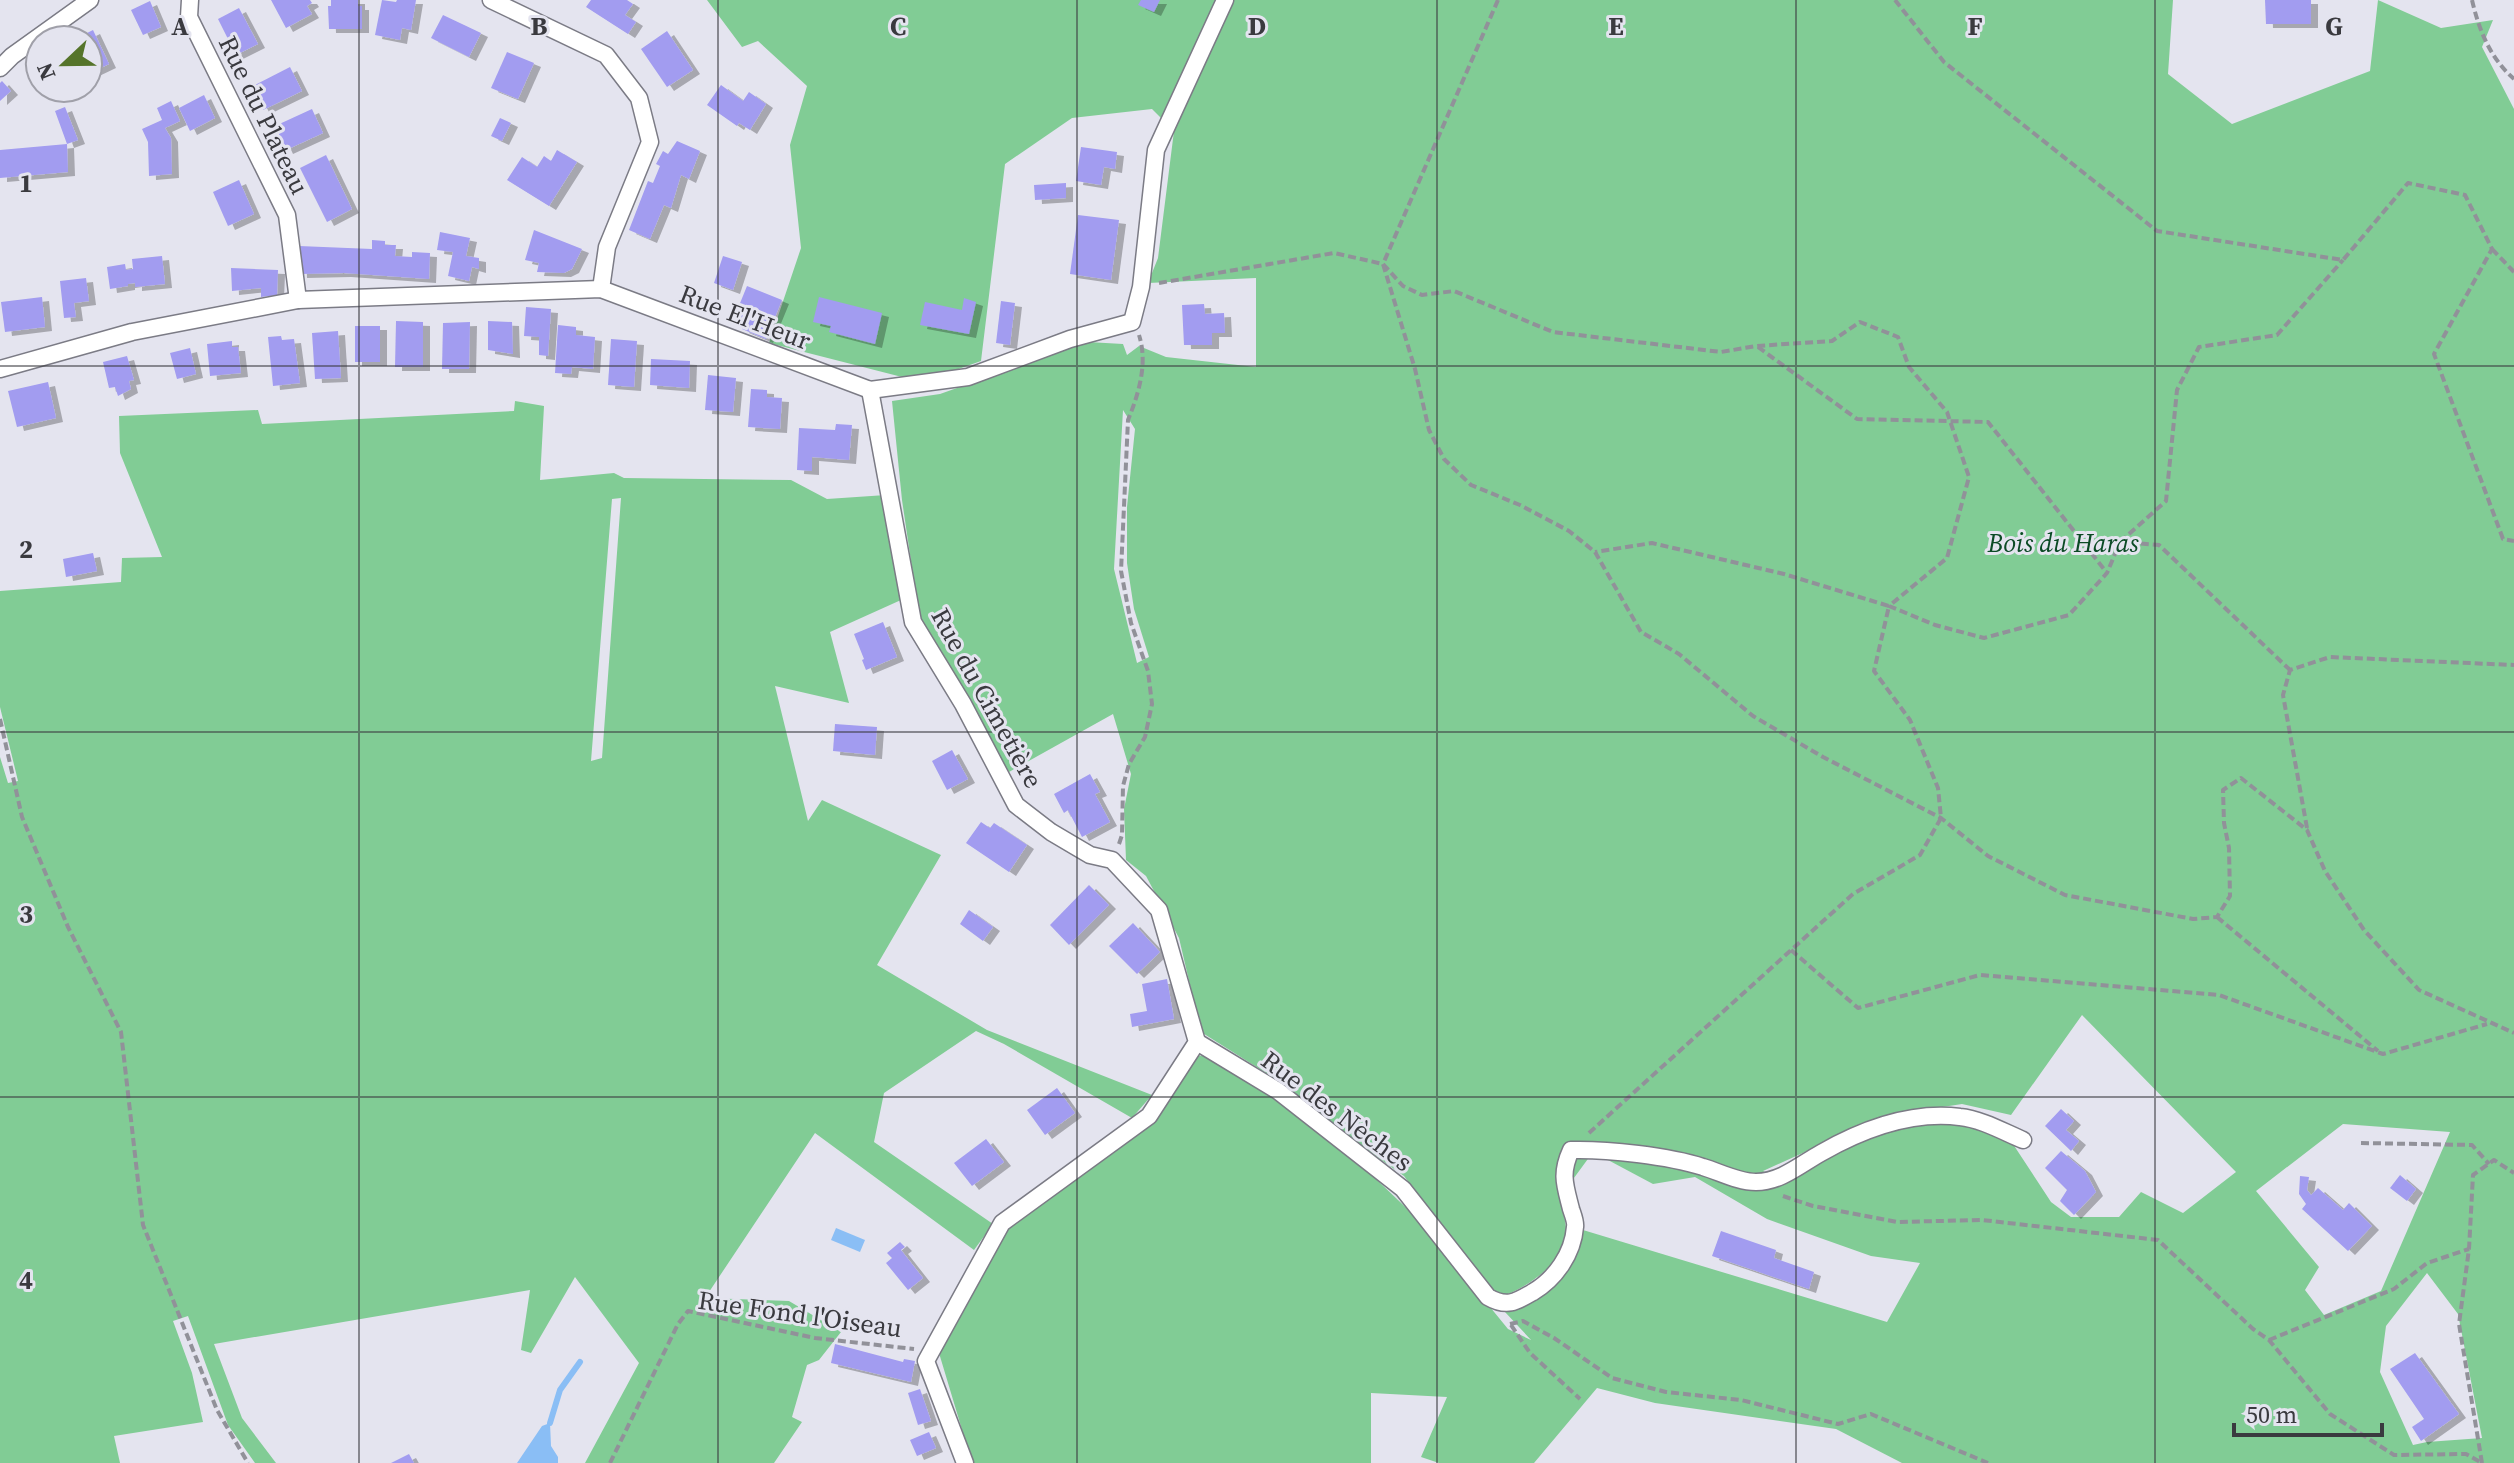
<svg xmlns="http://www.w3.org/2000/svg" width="2514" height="1463" viewBox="0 0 2514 1463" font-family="'Source Serif 4',serif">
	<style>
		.green { fill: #81cc95; fill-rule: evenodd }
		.water { fill: #8abef5 }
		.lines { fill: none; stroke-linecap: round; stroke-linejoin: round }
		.stream { stroke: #8abef5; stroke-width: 6 }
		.building { fill: #a29cf0; filter: url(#shadow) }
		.street-casing { stroke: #7b7b85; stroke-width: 19 }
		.path { stroke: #919199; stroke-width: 4; stroke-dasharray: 8 4; stroke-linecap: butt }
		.street { stroke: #fff; stroke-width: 16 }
		.grid { fill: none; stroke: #3a3a3f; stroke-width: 2; stroke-opacity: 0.55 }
		.labels { text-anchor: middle; stroke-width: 6; stroke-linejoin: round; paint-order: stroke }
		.street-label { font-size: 26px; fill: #3a3a3f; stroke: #e4e4ef }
		.park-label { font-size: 26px; font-style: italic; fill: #0b4b25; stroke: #e4e4ef }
		.grid-label { font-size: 26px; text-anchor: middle; font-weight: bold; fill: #3a3a3f; stroke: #e4e4ef; stroke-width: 6; stroke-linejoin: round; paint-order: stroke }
	</style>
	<defs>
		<filter id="shadow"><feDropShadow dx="7" dy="4" stdDeviation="0" flood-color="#0004"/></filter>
	</defs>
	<rect width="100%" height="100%" fill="#e4e4ef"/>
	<g class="green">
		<path d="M 707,0 L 2173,0 L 2168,74 L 2232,124 L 2370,71 L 2378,0 L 2441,28 L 2493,20 L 2482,47 L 2514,109 L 2514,1463 L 1902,1463 L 1836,1429 L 1655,1403 L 1597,1388 L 1534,1463 L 1439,1463 L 1421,1457 L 1447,1397 L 1371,1393 L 1371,1463 L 972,1463 L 939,1353 L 1006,1226 L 1149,1120 L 1193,1055 L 1211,1057 L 1256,1081 L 1356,1160 L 1419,1220 L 1508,1329 L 1531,1340 L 1505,1312 L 1555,1282 L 1576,1256 L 1583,1230 L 1887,1322 L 1920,1263 L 1871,1256 L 1767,1219 L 1695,1177 L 1653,1184 L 1593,1152 L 1560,1197 C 1562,1208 1567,1223 1566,1235 C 1563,1264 1526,1288 1501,1297 L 1490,1292 L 1404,1176 L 1356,1142 L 1282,1083 L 1201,1032 L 1179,938 L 1146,876 L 1126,860 L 1124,809 L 1131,774 L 1113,714 L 1009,772 L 920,622 L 902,500 L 892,401 L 940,394 L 1088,342 L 1123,344 L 1127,355 L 1139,346 L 1166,357 L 1256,367 L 1256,278 L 1148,283 L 1158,258 L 1174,131 L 1152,109 L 1072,118 L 1005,164 L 981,361 L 933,378 L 902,377 L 769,343 L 801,248 L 790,145 L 807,86 L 758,41 L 742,47 ZM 1123,410 L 1135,429 L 1127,507 L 1127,563 L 1134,609 L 1149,657 L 1137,663 L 1114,569 ZM 2082,1015 L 2236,1172 L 2183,1213 L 2141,1192 L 2119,1217 L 2071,1217 L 2051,1202 L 2009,1138 L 1968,1122 L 1921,1120 L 1870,1133 L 1782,1181 L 1763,1171 L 1884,1116 L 1962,1104 L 2011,1115 ZM 2343,1124 L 2450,1132 L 2381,1291 L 2324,1315 L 2305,1290 L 2319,1267 L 2256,1191 ZM 2427,1273 L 2458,1314 L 2482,1438 L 2427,1442 L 2413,1445 L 2380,1372 L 2386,1326 Z"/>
		<path d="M 515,401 L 544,406 L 540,480 L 614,473 L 624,478 L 791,480 L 827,499 L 886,495 L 901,600 L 830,632 L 849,703 L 775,686 L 808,821 L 822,800 L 941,855 L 877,965 L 987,1030 L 1152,1095 L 1132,1118 L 1004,1044 L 976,1031 L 884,1093 L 874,1142 L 993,1224 L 974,1250 L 815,1133 L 705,1298 L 789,1301 L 841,1332 L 819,1360 L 807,1365 L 792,1417 L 802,1422 L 774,1463 L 585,1463 L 639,1363 L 575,1277 L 531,1353 L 521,1350 L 530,1290 L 214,1344 L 242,1418 L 276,1463 L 255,1463 L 228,1425 L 188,1316 L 173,1321 L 192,1373 L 203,1422 L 114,1436 L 120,1463 L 0,1463 L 0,757 L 8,783 L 18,781 L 0,707 L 0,591 L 121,582 L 122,558 L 162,557 L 120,453 L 119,416 L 258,410 L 262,424 L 514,411 ZM 621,498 L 602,758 L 591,761 L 612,499 Z"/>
	</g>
	<g class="water">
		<path d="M 836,1228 L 865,1240 L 860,1252 L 831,1240 Z"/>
		<path d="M 550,1423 L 551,1446 L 558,1457 L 558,1463 L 517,1463 L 542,1426 Z"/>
	</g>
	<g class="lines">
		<path class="stream" d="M 550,1423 L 560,1390 L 580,1362"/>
	</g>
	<g class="building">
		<path d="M 271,0 L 310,0 L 312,3 L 307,6 L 312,14 L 286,28 Z"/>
		<path d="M 331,0 L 358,0 L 358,6 L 362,6 L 362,29 L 329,29 L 328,6 L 331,6 Z"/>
		<path d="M 382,0 L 396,2 L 397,0 L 416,0 L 411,30 L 402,28 L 400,40 L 375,35 Z"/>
		<path d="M 591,0 L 627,0 L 633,4 L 625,15 L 636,22 L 628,34 L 586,7 Z"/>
		<path d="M 1141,0 L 1160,0 L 1154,12 L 1138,5 Z"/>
		<path d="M 2265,0 L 2311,0 L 2311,24 L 2266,24 Z"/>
		<path d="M 150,1 L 161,27 L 143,35 L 131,10 Z"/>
		<path d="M 239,8 L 258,44 L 236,55 L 218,19 Z"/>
		<path d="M 443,15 L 481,33 L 469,57 L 431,38 Z"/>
		<path d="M 93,30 L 109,64 L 88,74 L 88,40 L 73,40 Z"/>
		<path d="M 667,31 L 693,70 L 667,87 L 641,49 Z"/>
		<path d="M 507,52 L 534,63 L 518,99 L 491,88 Z"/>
		<path d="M 290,67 L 302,91 L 263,110 L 251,87 Z"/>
		<path d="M 2,81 L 11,91 L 0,101 L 0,83 Z"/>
		<path d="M 721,85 L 743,101 L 749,92 L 766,104 L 750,130 L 739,123 L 737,126 L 707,105 Z"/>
		<path d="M 204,95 L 215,118 L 190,131 L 179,108 Z"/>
		<path d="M 171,101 L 180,121 L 165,128 L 171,138 L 172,174 L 149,176 L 148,142 L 142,129 L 162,120 L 157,108 Z"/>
		<path d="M 65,107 L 78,140 L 67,144 L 68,172 L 0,178 L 0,150 L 67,144 L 55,111 Z"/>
		<path d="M 312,109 L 323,133 L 286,150 L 275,126 Z"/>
		<path d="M 500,118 L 511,123 L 502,141 L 491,136 Z"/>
		<path d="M 677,141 L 700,151 L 689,179 L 681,175 L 671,208 L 664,205 L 650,239 L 629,230 L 648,181 L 653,183 L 660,166 L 656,164 L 663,151 L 668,154 Z"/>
		<path d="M 1081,147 L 1117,152 L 1115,169 L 1104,167 L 1101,185 L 1076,181 Z"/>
		<path d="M 557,150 L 577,162 L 549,206 L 507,180 L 522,157 L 537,167 L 544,156 L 551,161 Z"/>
		<path d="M 326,155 L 352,209 L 327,222 L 300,168 Z"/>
		<path d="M 239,180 L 254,214 L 228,226 L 213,192 Z"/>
		<path d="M 1066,183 L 1066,198 L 1035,200 L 1034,185 Z"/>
		<path d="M 1078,215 L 1119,220 L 1111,280 L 1070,274 Z"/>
		<path d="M 534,230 L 582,249 L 572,269 L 564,273 L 537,272 L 539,263 L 525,260 Z"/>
		<path d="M 440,232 L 470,238 L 466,256 L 479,258 L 479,269 L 472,267 L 469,281 L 448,276 L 453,252 L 437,250 Z"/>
		<path d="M 372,240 L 385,241 L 385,245 L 396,245 L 395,256 L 412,257 L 412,252 L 430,253 L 429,279 L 344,273 L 300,274 L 299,246 L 372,249 Z"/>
		<path d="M 162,256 L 165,284 L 135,287 L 135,283 L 128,284 L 128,286 L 110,289 L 107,267 L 125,264 L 126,270 L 133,269 L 132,259 Z"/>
		<path d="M 723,256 L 742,262 L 733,290 L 714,283 Z"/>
		<path d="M 231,268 L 278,270 L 277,295 L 261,297 L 261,288 L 232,291 Z"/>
		<path d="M 86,278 L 89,301 L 74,303 L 76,317 L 64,318 L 60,281 Z"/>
		<path d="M 747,286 L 782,300 L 766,339 L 742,329 L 744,322 L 734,318 Z"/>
		<path d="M 42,297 L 45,327 L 5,332 L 1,302 Z"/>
		<path d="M 819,297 L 882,313 L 875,344 L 829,332 L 831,326 L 813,322 Z"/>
		<path d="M 964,298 L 976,302 L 969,334 L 920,325 L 925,302 L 962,310 Z"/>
		<path d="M 1001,301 L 1015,303 L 1010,345 L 996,343 Z"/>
		<path d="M 1204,304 L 1205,314 L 1224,313 L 1225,333 L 1212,333 L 1212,345 L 1184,345 L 1182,305 Z"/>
		<path d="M 526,307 L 551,309 L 548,356 L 539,355 L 539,337 L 524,336 Z"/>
		<path d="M 396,321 L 423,322 L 423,367 L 395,367 Z"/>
		<path d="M 488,321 L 512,322 L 513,354 L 488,350 Z"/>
		<path d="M 470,322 L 469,369 L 442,369 L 443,323 Z"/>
		<path d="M 558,325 L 576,327 L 576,335 L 595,337 L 593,369 L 572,367 L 571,374 L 555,373 Z"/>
		<rect x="355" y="326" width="25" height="36"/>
		<path d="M 338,331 L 341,378 L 315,379 L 312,333 Z"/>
		<path d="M 281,336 L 282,340 L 294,339 L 300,383 L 273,386 L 268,337 Z"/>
		<path d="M 611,339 L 637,341 L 634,387 L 608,385 Z"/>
		<path d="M 232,341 L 232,347 L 238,347 L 241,373 L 210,376 L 207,344 Z"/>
		<path d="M 190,348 L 196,374 L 177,379 L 170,353 Z"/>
		<path d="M 127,356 L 134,380 L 129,381 L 131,389 L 118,396 L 115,387 L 109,388 L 103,362 Z"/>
		<path d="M 651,359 L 690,361 L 689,388 L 650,385 Z"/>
		<path d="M 708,375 L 736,378 L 733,412 L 705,410 Z"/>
		<path d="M 48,382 L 56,418 L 17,427 L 8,391 Z"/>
		<path d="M 751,389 L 767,390 L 767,397 L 782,398 L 780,429 L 748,427 Z"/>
		<path d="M 836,424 L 852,425 L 849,460 L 812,457 L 812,471 L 797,470 L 799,428 L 835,430 Z"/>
		<path d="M 93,553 L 97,571 L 66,577 L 63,559 Z"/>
		<path d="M 883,622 L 897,657 L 866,670 L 862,660 L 864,659 L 854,634 Z"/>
		<path d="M 835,724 L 877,727 L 875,755 L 833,751 Z"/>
		<path d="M 952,750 L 968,779 L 947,790 L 932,761 Z"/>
		<path d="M 1090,774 L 1100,792 L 1095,794 L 1110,822 L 1082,837 L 1068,810 L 1064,813 L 1054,794 Z"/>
		<path d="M 981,822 L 990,828 L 994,823 L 1027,845 L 1009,872 L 966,843 Z"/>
		<path d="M 1089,885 L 1109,905 L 1069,945 L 1050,925 Z"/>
		<path d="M 969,910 L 993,927 L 983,941 L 960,924 Z"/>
		<path d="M 1133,923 L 1160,952 L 1137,974 L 1109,946 Z"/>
		<path d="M 1167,979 L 1174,1019 L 1132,1027 L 1130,1014 L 1147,1011 L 1142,984 Z"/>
		<path d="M 1057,1088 L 1075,1113 L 1045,1135 L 1027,1110 Z"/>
		<path d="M 2061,1109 L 2074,1121 L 2066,1130 L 2079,1141 L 2071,1151 L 2045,1126 Z"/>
		<path d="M 986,1139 L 1004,1162 L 972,1186 L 954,1163 Z"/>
		<path d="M 2061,1151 L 2085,1171 L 2096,1192 L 2074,1215 L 2060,1201 L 2067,1190 L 2045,1168 Z"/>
		<path d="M 2400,1175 L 2416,1189 L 2407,1201 L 2390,1188 Z"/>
		<path d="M 2300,1176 L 2309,1177 L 2307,1190 L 2311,1195 L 2318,1188 L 2343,1210 L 2349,1203 L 2372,1226 L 2348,1251 L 2302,1209 L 2306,1204 L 2299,1194 Z"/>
		<path d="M 1721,1231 L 1776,1250 L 1774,1258 L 1814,1272 L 1809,1289 L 1712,1256 Z"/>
		<path d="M 900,1242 L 905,1247 L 901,1250 L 923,1278 L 908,1290 L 886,1263 L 892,1258 L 887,1253 Z"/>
		<path d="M 835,1344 L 903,1362 L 904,1359 L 915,1361 L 911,1382 L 831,1363 Z"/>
		<path d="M 2415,1353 L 2459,1414 L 2421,1441 L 2412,1427 L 2424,1419 L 2390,1369 Z"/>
		<path d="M 920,1389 L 931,1421 L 918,1425 L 908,1393 Z"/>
		<path d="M 929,1432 L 936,1448 L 917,1456 L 910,1440 Z"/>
		<path d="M 409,1454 L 414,1463 L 391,1463 Z"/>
	</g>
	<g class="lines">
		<g class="street-casing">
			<g id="street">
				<path d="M 190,0 L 189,17 L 287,215 L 298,300"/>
				<path d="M 491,0 L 606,55 L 639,98 L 650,142 L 607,247 L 601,289"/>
				<path d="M 0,68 L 12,56 L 90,0"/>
				<path d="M 0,369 L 132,332 L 298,300 L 601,289 L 870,390 L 968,377 L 1070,339 L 1132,322 L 1141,287 L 1156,150 L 1225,0"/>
				<path d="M 870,390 L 913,622 L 963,704 L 1016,805 L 1051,832 L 1073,845 L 1090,855 L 1112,860 L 1159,910 L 1197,1042 L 1149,1116 L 1002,1223 L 926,1361 L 965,1463"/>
				<path d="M 1197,1042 L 1278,1091 L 1403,1189 L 1488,1297 C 1507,1308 1516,1302 1533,1292 C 1555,1279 1573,1254 1575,1227 C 1576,1222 1573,1215 1571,1209 C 1565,1185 1560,1174 1571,1150 C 1607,1149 1669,1156 1703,1167 C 1720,1172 1738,1182 1756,1182 C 1781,1182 1801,1164 1821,1153 C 1863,1129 1912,1111 1960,1117 C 1981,1119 2004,1132 2023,1140"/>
			</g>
		</g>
		<g class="path">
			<path d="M 1498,0 L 1383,264 L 1403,286 L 1422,295 L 1454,291 L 1553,332 L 1721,352 L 1756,346 L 1832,341 L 1860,322 L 1898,337 L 1909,367 L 1947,412 L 1969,477 L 1947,558 L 1889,606 L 1935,625 L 1984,638 L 2069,615 L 2107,573 L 2120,542 L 2159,545 L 2290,670"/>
			<path d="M 1895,0 L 1944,62 L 2157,231 L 2343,260 L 2408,183 L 2465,195 L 2492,249 L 2434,354 L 2503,539 L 2514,541"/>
			<path d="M 2472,0 C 2479,30 2490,58 2514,79"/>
			<path d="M 2492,249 L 2514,272"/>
			<path d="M 1159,283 L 1334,253 L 1383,264 L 1415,369 L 1429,430 L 1444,459 L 1471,485 L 1520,505 L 1569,531 L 1595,552 L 1641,632 L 1679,654 L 1753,716 L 1823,757 L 1941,818 L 1988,856 L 2065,895 L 2193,919 L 2217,917 L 2230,896 L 2229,848 L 2224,823 L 2223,790 L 2241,778 L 2307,830 L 2325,871 L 2364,930 L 2419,990 L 2514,1033"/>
			<path d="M 1758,347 L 1857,419 L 1988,422 L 2107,573"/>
			<path d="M 2120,542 L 2166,501 L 2177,390 L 2199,347 L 2277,335 L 2343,260"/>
			<path d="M 0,719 L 22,817 L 68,927 L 121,1032 L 143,1225 L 217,1410 L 248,1463"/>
			<path d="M 2307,828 L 2283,695 L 2290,670 L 2330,657 L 2514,665"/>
			<path d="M 1119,844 L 1122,835 L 1123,786 L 1129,764 L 1145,737 L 1152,704 L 1148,671 L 1131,623 L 1121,571 L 1128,420 C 1139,393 1148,363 1139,335"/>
			<path d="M 2217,917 L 2378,1051"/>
			<path d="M 1791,950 L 1858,1008 L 1980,975 L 2219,995 L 2383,1054 L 2487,1024"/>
			<path d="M 1589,1133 L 1853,894 L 1920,855 L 1941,818 L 1938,788 L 1910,720 L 1874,671 L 1889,606 L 1784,574 L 1652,543 L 1595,552"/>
			<path d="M 2361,1143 L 2472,1145 L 2489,1164"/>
			<path d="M 1783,1196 L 1813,1206 L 1897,1222 L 1982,1220 L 2158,1240 L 2253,1329 L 2269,1340 L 2330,1414 L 2394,1455 L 2466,1454 L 2482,1463"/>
			<path d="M 1510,1324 L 1523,1321 L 1554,1338 L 1612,1378 L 1666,1392 L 1741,1400 L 1838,1424 L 1871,1414 L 1988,1463"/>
			<path d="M 1511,1325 L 1530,1353 L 1580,1399"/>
			<path d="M 2269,1340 L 2394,1289 L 2427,1263 L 2469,1249"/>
			<path d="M 610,1463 L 678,1324 L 688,1311 L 815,1338 L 914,1349"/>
			<path d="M 2482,1463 L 2459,1324 L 2469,1249 L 2473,1175 L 2494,1160 L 2514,1173"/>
		</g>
		<use href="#street" class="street"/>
	</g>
	<path class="grid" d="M 359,0 L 359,1463M 718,0 L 718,1463M 1077,0 L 1077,1463M 1437,0 L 1437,1463M 1796,0 L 1796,1463M 2155,0 L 2155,1463M 0,366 L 2514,366M 0,732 L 2514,732M 0,1097 L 2514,1097"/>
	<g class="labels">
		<g class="street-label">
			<text transform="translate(264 115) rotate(64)" y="9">Rue du Plateau</text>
			<text transform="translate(745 317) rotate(21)" y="9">Rue El'Heur</text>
			<text transform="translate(987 698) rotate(61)" y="9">Rue du Cimetière</text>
			<text transform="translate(1337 1111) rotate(37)" y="9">Rue des Nèches</text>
			<text transform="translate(800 1314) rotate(8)" y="9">Rue Fond l'Oiseau</text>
		</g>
		<g class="park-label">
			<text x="2063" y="552">Bois du Haras</text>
		</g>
	</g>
	<g class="grid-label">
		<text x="180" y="35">A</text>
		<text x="539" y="35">B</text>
		<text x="898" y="35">C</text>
		<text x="1257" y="35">D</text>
		<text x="1616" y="35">E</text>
		<text x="1975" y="35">F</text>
		<text x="2334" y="35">G</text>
		<text x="26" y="192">1</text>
		<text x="26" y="558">2</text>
		<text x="26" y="923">3</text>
		<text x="26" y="1289">4</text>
	</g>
	<g transform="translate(64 64) rotate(248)"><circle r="38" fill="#e4e4ef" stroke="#a0a0a9" stroke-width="2"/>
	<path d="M0-6L14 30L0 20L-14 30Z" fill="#55742a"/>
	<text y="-12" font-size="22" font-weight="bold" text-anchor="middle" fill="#3a3a3f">N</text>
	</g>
	<path d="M2234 1423v12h148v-12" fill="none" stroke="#3a3a3f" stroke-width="4"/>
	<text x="2246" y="1423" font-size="24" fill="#3a3a3f" stroke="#e4e4ef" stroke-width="6" paint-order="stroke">50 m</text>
</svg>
